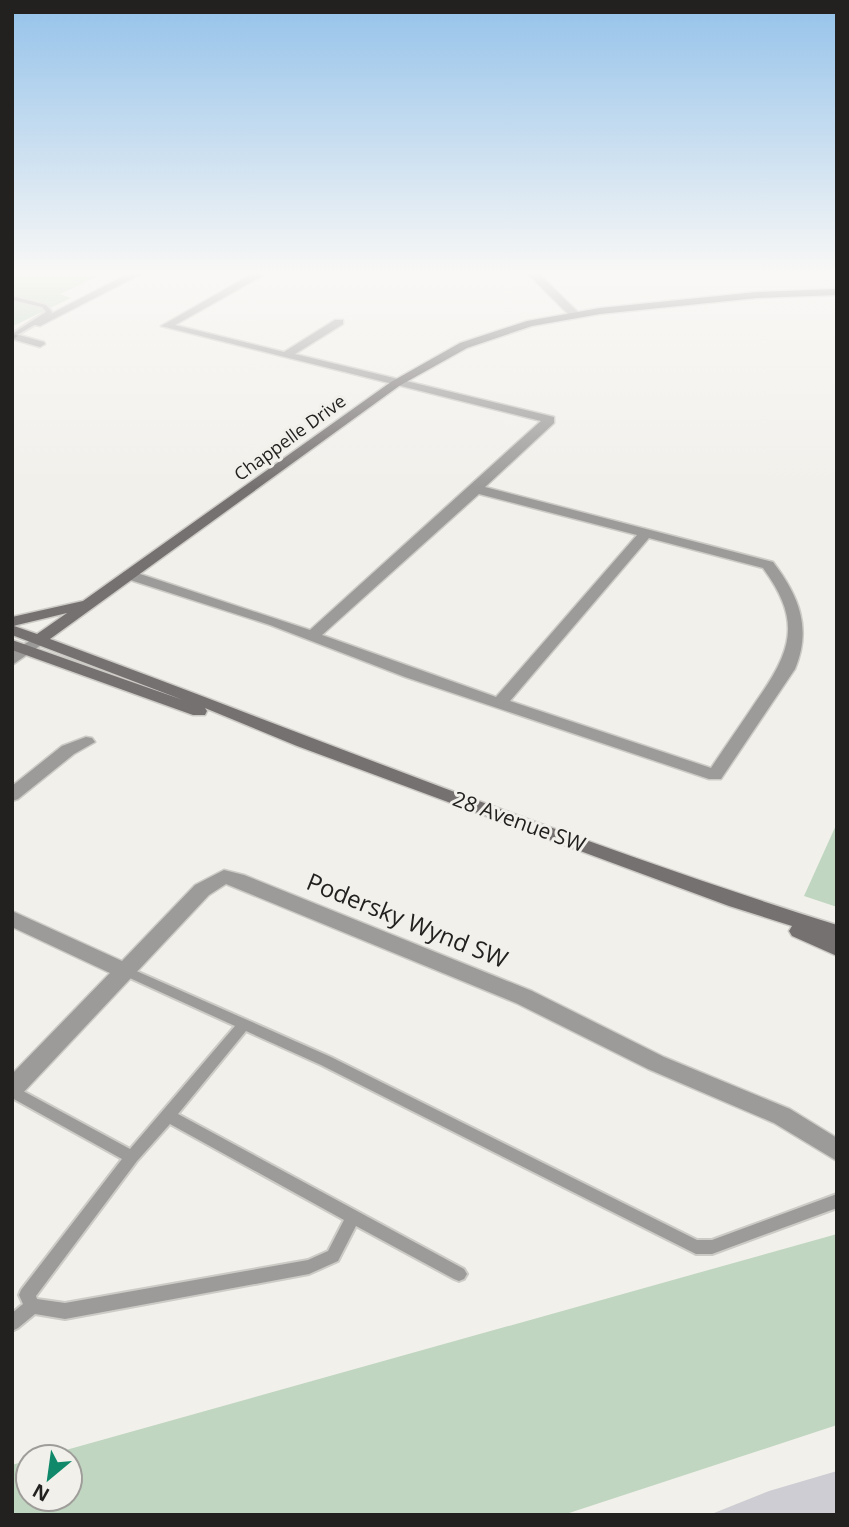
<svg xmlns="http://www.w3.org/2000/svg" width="849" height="1527" viewBox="0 0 849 1527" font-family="'Open Sans',sans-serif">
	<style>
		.green { fill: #c0d6c1 }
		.building { fill: #cecdd3 }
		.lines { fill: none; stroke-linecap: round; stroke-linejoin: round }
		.lane-casing { stroke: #cdcbc6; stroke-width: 4 }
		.street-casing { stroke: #cdcbc6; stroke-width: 3 }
		.secondary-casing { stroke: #cdcbc6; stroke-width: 3 }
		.lane { fill: #9d9a9a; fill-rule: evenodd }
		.street { fill: #9d9a9a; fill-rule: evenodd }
		.secondary { fill: #757171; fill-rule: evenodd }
		.labels { text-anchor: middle; stroke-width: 6; stroke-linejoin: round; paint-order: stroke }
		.far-street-label { font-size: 18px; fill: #222120; stroke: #f2f0eb }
		.street-label { font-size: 21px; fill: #222120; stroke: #f2f0eb }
		.near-street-label { font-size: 24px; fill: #222120; stroke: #f2f0eb }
	</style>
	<rect width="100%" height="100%" fill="#f2f0eb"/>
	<g class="green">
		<path d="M 12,273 L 105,273 L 60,294 L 71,298 L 13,326 Z"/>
		<path d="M 837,823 L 837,907 L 804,896 Z"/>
		<path d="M 837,1234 L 837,1425 L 563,1515 L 12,1515 L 12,1465 L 28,1460 L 28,1499 L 70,1499 L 70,1457 L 41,1457 Z"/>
	</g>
	<path class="building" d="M 837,1471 L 837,1515 L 709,1515 L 769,1491 Z"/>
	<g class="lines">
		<g class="lane-casing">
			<g id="lane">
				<path d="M 12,296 L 46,305 L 52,312 L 51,315 L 12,338 L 12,334 L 46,312 L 42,307 L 12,300 Z"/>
				<path d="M 125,966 L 331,1057 L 697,1240 L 712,1240 L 837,1194 L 837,1208 L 712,1254 L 696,1254 L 321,1065 L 246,1031 L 178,1114 L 464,1269 L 467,1274 L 464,1279 L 459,1281 L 454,1279 L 356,1226 L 338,1261 L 309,1274 L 65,1319 L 35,1314 L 18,1328 L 12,1331 L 12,1313 L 23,1304 L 19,1295 L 21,1290 L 122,1159 L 12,1098 L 12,1085 L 130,1149 L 235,1026 L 121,974 L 119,971 L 121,968 ZM 170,1124 L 344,1220 L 328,1251 L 308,1260 L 65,1303 L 37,1299 L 36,1296 L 137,1161 Z"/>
			</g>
		</g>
		<g class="street-casing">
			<g id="street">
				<path d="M 130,273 L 143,273 L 40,326 L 31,324 Z"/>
				<path d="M 254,273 L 267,273 L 175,325 L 284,352 L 335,320 L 343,320 L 343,324 L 295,354 L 554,417 L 554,423 L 485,487 L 773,562 C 799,596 812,628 795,669 L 721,779 L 709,779 L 405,677 L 270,625 L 124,578 L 122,575 L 124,572 L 134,572 L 310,630 L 541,421 L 161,326 ZM 479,494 L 637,535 L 496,697 L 322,635 ZM 649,538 L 763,568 C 802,621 792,650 757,700 C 742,723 726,745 711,768 L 510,701 Z"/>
				<path d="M 527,273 L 538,273 L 578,312 L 578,316 L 570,316 Z"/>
				<path d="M 12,333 L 44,342 L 45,344 L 40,347 L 12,339 Z"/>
				<path d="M 39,635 L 47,640 L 44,643 L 12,665 L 12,652 Z"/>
				<path d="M 86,737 L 92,738 L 95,742 L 74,754 L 18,799 L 12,801 L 12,786 L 62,746 Z"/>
				<path d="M 224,870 L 244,875 L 532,991 L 664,1057 L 790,1109 L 837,1138 L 837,1161 L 774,1123 L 648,1069 L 516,1003 L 226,884 L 209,895 L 20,1096 L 12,1098 L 12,1074 L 110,973 L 12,927 L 12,911 L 122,961 L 195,885 Z"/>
			</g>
		</g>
		<g class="secondary-casing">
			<g id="secondary">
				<path d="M 837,289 L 837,295 L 757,298 L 600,314 L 532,326 L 467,348 L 399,386 L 50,639 C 312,736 571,842 837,925 L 837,956 L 792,936 L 789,931 L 792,926 L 729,906 L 297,746 L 205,708 L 207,711 L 205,715 L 193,715 L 12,650 L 12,640 L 183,700 L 12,635 L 12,617 L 83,601 L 391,382 L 460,343 L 527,321 L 600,308 L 757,292 ZM 67,613 L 37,634 L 14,626 L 17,625 Z"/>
				<path d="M 12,333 L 18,336 L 12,340 Z"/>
			</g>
		</g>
		<use href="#lane" class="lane"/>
		<use href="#street" class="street"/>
		<use href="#secondary" class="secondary"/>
	</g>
	<linearGradient id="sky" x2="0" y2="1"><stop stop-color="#94c2ea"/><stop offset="0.56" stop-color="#f9f8f6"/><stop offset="1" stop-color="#f9f8f6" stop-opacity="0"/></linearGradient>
	<rect width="849" height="487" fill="url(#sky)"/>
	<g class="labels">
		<g class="far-street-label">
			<text transform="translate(290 438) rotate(-36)" y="6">Chappelle Drive</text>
		</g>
		<g class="street-label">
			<text transform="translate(519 822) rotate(20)" y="7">28 Avenue SW</text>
		</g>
		<g class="near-street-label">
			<text transform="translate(407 921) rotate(22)" y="8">Podersky Wynd SW</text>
		</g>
	</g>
	<rect width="849" height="1527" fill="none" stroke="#222120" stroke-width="28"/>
	<g transform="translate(49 1478) rotate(209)"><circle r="33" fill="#f2f0eb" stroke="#9f9d9a" stroke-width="2"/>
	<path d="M0-5L12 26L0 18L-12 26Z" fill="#10896b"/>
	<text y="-10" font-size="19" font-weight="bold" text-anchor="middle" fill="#222120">N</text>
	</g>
</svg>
